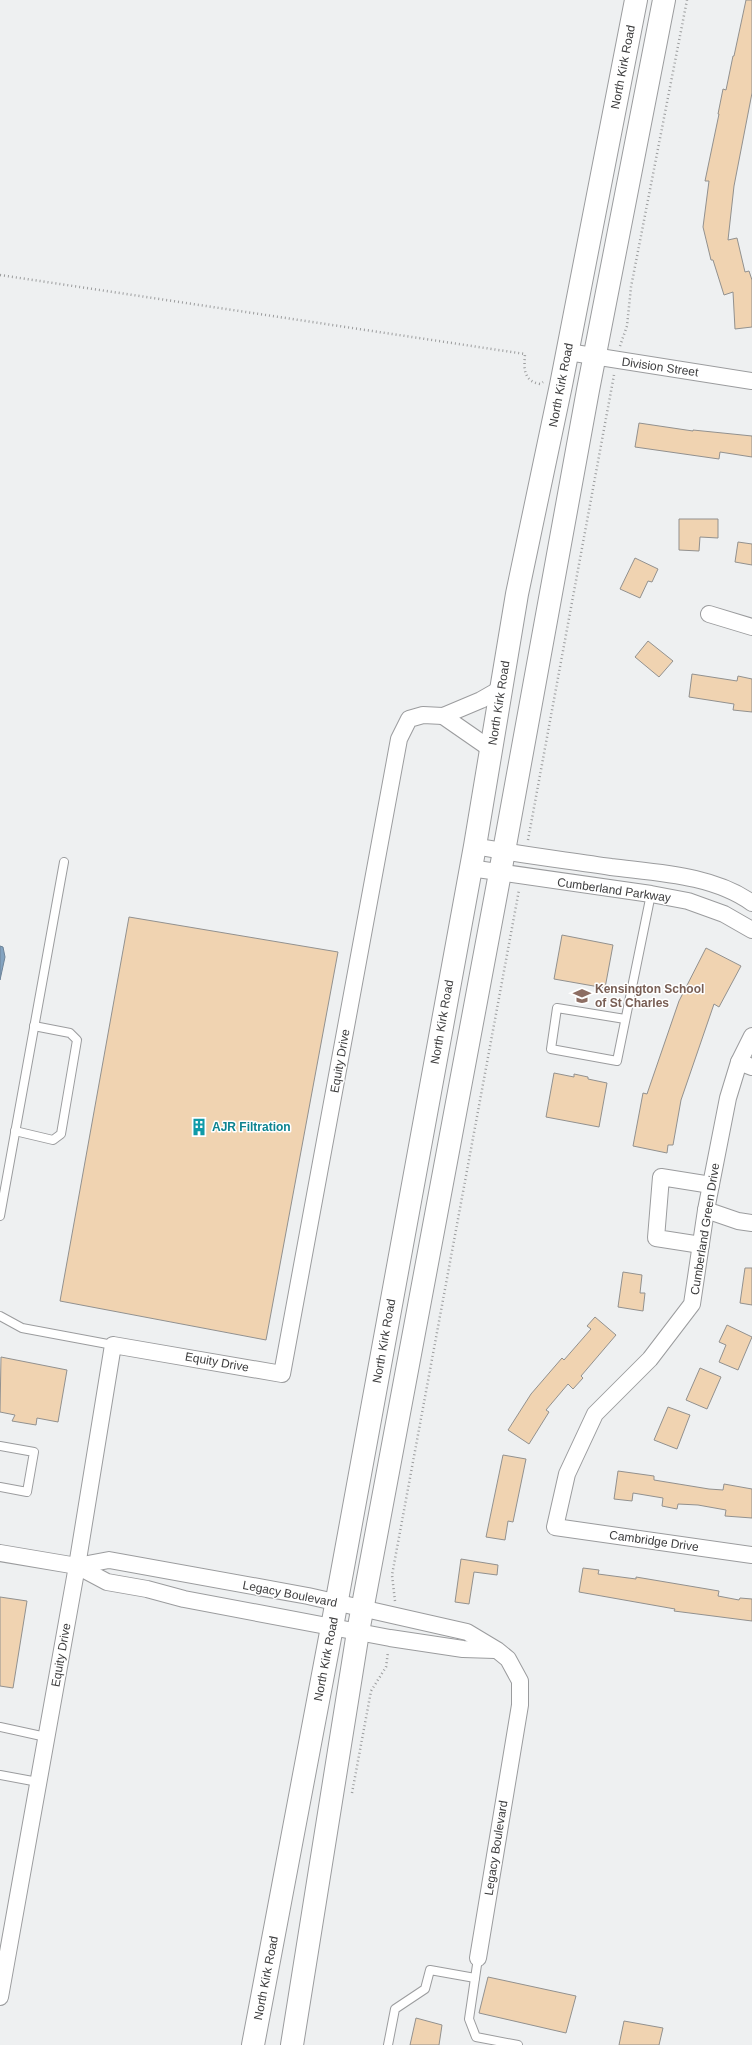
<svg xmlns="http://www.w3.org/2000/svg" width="752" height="2045" viewBox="0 0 752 2045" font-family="Helvetica,sans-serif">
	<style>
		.water { fill: #83a3c0; stroke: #6e8499 }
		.building { fill: #f0d3b1; stroke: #92918f }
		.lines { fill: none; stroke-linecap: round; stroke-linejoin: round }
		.service-casing { stroke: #9b9c9e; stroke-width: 10 }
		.minor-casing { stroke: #9b9c9e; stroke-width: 18 }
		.secondary-casing { stroke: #9b9c9e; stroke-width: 24 }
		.path { stroke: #9b9c9d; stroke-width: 2.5; stroke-dasharray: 1 3; stroke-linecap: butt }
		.service { stroke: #fff; stroke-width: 8 }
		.minor { stroke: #fff; stroke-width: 16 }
		.secondary { stroke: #fff; stroke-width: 22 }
		.labels { text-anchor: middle; stroke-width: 3; stroke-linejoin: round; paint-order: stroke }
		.street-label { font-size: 12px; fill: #3c3c3d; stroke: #fff }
		.education-label { font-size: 12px; font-weight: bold; fill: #785e54; stroke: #fff; text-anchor: start }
		.culture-label { font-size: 12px; font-weight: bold; fill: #0d838f; stroke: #fff; text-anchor: start }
	</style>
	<rect width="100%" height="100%" fill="#eef0f1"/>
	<path class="water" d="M 0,946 L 3,947 L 5,957 L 0,980 Z"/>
	<g class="building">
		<path d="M 746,0 L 752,0 L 752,93 L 734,186 L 728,240 L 737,238 L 745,272 L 749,271 L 752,280 L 752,327 L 735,329 L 733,292 L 724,295 L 713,260 L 711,260 L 703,227 L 709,181 L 705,181 L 719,114 L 718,114 L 723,89 L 726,90 L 733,56 L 734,56 Z"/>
		<path d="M 639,423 L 693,431 L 693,430 L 752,436 L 752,457 L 720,452 L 719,459 L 635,447 Z"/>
		<path d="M 679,519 L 718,519 L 718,538 L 700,537 L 699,551 L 679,550 Z"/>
		<path d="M 738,542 L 752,544 L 752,565 L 735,562 Z"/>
		<path d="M 635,558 L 658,569 L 652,582 L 648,581 L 640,598 L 620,589 Z"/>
		<path d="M 648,641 L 673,661 L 659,677 L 635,657 Z"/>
		<path d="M 692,674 L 737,681 L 738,676 L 752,679 L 752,712 L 733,710 L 734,704 L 689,697 Z"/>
		<path d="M 129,917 L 338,952 L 266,1340 L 60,1301 Z"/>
		<path d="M 562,935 L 613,945 L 605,988 L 554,979 Z"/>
		<path d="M 706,948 L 741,966 L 719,1007 L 714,1004 L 681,1100 L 673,1145 L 668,1145 L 667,1153 L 633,1146 L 643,1093 L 647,1094 L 679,1001 Z"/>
		<path d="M 554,1073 L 574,1077 L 574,1074 L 588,1077 L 588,1079 L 607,1083 L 599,1127 L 546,1117 Z"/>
		<path d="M 745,1268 L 752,1268 L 752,1305 L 740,1303 Z"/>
		<path d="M 623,1272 L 642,1275 L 640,1293 L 645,1293 L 643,1311 L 618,1307 Z"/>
		<path d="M 595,1317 L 616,1335 L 581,1376 L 583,1378 L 573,1389 L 568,1384 L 546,1410 L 549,1412 L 529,1444 L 508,1430 L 531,1394 L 562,1358 L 564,1360 L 591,1329 L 587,1326 Z"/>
		<path d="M 727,1325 L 752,1337 L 738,1370 L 719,1362 L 726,1345 L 719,1342 Z"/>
		<path d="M 1,1357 L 67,1370 L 58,1422 L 37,1418 L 36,1425 L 12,1421 L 15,1415 L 0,1412 Z"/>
		<path d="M 700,1368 L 721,1377 L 707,1409 L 686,1400 Z"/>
		<path d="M 668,1407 L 690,1415 L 677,1449 L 654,1440 Z"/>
		<path d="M 503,1455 L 526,1459 L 513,1522 L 508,1521 L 505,1540 L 486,1537 Z"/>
		<path d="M 618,1471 L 654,1476 L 654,1480 L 709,1489 L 723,1490 L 724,1484 L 752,1489 L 752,1518 L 725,1516 L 726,1510 L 698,1505 L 678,1504 L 677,1509 L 662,1506 L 663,1498 L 633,1493 L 632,1501 L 614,1499 Z"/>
		<path d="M 461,1559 L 498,1565 L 497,1575 L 474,1572 L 469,1604 L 455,1602 Z"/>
		<path d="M 583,1568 L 599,1570 L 598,1574 L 636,1579 L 636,1577 L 719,1591 L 718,1596 L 739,1600 L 740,1598 L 752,1599 L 752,1621 L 674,1611 L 675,1609 L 579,1592 Z"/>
		<path d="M 0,1597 L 27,1601 L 13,1688 L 0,1686 Z"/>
		<path d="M 488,1977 L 576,1996 L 566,2033 L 479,2013 Z"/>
		<path d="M 416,2018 L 442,2025 L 439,2045 L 410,2045 Z"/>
		<path d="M 624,2021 L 663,2028 L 659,2045 L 619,2045 Z"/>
	</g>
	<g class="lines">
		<g class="service-casing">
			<g id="service">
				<path d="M 625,1019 L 557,1008 L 551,1049 L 617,1061 L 651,894"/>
				<path d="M 15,1131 L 53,1140 L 61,1134 L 77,1040 L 70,1033 L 34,1026"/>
				<path d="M 0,1216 L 64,862"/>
				<path d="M 0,1316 L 22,1328 L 113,1345"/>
				<path d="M 0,1446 L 34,1452 L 27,1492 L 0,1487"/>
				<path d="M 0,1727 L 46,1737"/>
				<path d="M 0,1775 L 38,1782"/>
				<path d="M 478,1958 L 469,2019 L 476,2037 L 518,2045"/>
				<path d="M 388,2045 L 395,2009 L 425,1989 L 430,1970 L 475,1978"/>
			</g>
		</g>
		<g class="minor-casing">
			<g id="minor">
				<path d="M 568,352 L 752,381"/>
				<path d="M 709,614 L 752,627"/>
				<path d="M 443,716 L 492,750"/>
				<path d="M 475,846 C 520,855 566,860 611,867 C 658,873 713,875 752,903"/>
				<path d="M 470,868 L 651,894 L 688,901 L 724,914 L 752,930"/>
				<path d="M 752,1036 L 739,1062 L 728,1098 L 706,1210 L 692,1304 L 650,1359 L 595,1414 L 567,1474 L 555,1527 L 752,1555"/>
				<path d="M 739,1062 L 752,1067"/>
				<path d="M 706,1210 L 738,1221 L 752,1223"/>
				<path d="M 701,1245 L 656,1238 L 661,1177 L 711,1185"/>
				<path d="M 0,1553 L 77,1566 L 107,1582 L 147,1589 L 184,1599 L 390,1638 L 463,1649 L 495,1650"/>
				<path d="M 77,1566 L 109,1560 L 308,1596 L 467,1632 L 497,1650 L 508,1659 L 520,1681 L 520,1705 L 478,1958"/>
				<path d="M 0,1997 L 77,1566 L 113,1345 L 282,1374 L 399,739 L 409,719 L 423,715 L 443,716 L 481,700 L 502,688"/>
			</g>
		</g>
		<g class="secondary-casing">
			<g id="secondary">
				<path d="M 253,2045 L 332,1627 L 475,846 L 517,594 L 561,385 L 636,0"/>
				<path d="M 292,2045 L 358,1632 L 500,873 L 588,390 L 664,0"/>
			</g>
		</g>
		<g class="path">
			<path d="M 0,275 L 525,354 C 524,368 523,381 540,384 L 543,382"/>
			<path d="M 620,346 L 627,326 L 631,287 L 687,0"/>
			<path d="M 528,840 L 614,375"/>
			<path d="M 395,1601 L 392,1575 L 519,890"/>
			<path d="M 352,1793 L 371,1691 L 386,1667 L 388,1652"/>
		</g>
		<use href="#service" class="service"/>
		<use href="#minor" class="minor"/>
		<use href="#secondary" class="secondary"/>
	</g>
	<defs>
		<g id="school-bare" transform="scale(1.38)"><path d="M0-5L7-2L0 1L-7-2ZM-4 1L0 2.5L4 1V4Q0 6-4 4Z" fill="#8d6e63" stroke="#fff" stroke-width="2.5" paint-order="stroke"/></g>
		<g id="building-bare" transform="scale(1.38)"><path d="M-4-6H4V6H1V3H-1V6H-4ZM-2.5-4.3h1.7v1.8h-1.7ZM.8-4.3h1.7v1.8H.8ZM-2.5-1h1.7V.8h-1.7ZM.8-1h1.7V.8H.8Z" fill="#0f9aa8" stroke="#fff" stroke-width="2.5" paint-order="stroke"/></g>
	</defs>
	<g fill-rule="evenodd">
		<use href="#school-bare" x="582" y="996"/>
		<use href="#building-bare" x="199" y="1127"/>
	</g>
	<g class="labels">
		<g class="street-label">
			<text transform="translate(623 67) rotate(-79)" y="4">North Kirk Road</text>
			<text transform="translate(660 367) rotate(8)" y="4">Division Street</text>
			<text transform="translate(561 385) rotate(-79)" y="4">North Kirk Road</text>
			<text transform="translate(499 703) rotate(-81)" y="4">North Kirk Road</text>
			<text transform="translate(614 890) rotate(8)" y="4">Cumberland Parkway</text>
			<text transform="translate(442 1022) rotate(-80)" y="4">North Kirk Road</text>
			<text transform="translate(340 1061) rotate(-80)" y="4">Equity Drive</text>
			<text transform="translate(705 1229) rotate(-81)" y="4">Cumberland Green Drive</text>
			<text transform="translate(384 1341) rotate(-80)" y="4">North Kirk Road</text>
			<text transform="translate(217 1362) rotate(10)" y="4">Equity Drive</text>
			<text transform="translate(654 1541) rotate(8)" y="4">Cambridge Drive</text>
			<text transform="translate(290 1594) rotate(11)" y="4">Legacy Boulevard</text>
			<text transform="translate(61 1655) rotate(-80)" y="4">Equity Drive</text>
			<text transform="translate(326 1659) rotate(-79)" y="4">North Kirk Road</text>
			<text transform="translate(496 1848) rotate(-81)" y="4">Legacy Boulevard</text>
			<text transform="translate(266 1978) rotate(-79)" y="4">North Kirk Road</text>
		</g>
		<g class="education-label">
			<text x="595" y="993">Kensington School<tspan x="595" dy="14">of St Charles</tspan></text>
		</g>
		<g class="culture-label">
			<text x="212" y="1131">AJR Filtration</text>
		</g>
	</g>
</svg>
